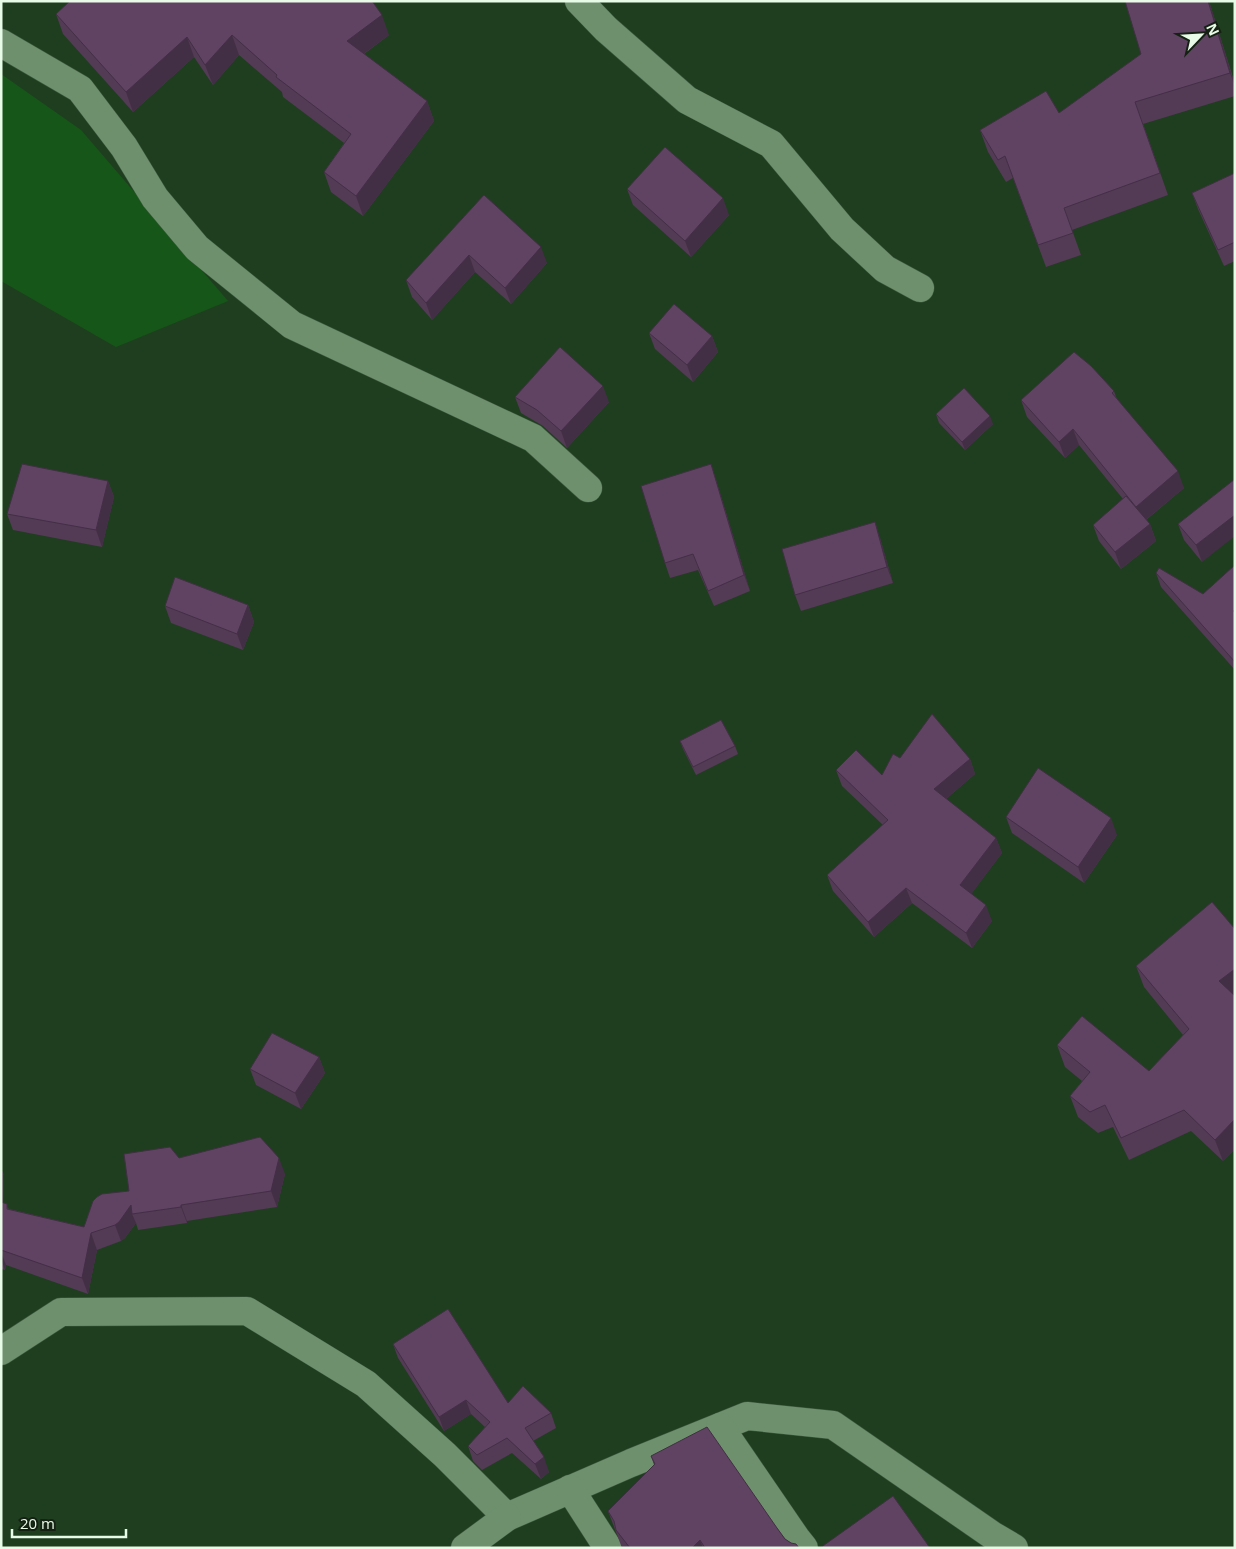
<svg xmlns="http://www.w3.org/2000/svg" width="1236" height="1549" viewBox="0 0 1236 1549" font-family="'Open Sans',sans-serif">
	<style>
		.green { fill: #165719 }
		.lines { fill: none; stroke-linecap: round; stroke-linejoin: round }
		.minor-casing { stroke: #3c583d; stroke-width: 29 }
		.minor { stroke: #6e906d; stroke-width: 28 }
		.wall { fill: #533a55 }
		.shaded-wall { fill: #432f45 }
		.building { fill: #604363; stroke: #432f45 }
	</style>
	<rect width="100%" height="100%" fill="#1f3e1f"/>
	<path class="green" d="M 1,74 L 81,130 L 228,301 L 116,347 L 1,281 Z"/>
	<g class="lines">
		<g class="minor-casing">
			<g id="minor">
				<path d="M 579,1 L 606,29 L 687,100 L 771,144 L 842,229 L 885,269 L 920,288"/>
				<path d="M 1,43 L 80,89 L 124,147 L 155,198 L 197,248 L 292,325 L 533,438 L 588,488"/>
				<path d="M 1,1351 L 61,1312 L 247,1311 L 366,1384 L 445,1455 L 507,1517 L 631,1463 L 747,1416 L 833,1425 L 992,1535 L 1014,1548"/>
				<path d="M 720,1427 L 796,1538 L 804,1548"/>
				<path d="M 570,1489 L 608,1548"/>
				<path d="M 465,1548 L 507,1517"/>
			</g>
		</g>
		<use href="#minor" class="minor"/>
	</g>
	<g class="wall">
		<path d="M 1209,1 L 1235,84 L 1235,96 L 1143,124 L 1168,195 L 1072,230 L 1081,255 L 1046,267 L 1013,178 L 1006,182 L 988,152 L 980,130 L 1059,113 L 1141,54 Z"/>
		<path d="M 56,14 L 389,35 L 364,54 L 427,101 L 434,121 L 363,216 L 331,192 L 324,172 L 344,143 L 283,97 L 282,92 L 239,55 L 213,85 L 194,57 L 133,112 L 63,34 Z"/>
		<path d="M 1235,173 L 1235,261 L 1224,266 L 1198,209 L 1192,193 Z"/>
		<path d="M 627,189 L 729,215 L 691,257 L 633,205 Z"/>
		<path d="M 484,195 L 547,263 L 511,304 L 475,272 L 432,320 L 412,297 L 406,280 Z"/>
		<path d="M 649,333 L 712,336 L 718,352 L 693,382 L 655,349 Z"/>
		<path d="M 1114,391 L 1116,397 L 1184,488 L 1146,520 L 1150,524 L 1156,541 L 1121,569 L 1099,541 L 1093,525 L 1123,499 L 1079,445 L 1065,458 L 1027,417 L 1021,400 Z"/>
		<path d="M 515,397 L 609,402 L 567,448 L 543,426 L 521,413 Z"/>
		<path d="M 936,414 L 993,424 L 965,450 L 939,423 Z"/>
		<path d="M 1235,479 L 1202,562 L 1184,540 L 1178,524 Z"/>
		<path d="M 716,480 L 750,591 L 714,606 L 698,570 L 670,578 L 665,563 Z"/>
		<path d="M 108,481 L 114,497 L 102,547 L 13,530 L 7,514 Z"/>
		<path d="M 880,538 L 893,583 L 801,611 L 795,595 Z"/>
		<path d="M 1235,565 L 1235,670 L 1161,587 L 1156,573 L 1203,594 Z"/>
		<path d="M 248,605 L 254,622 L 243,650 L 171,623 L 165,606 Z"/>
		<path d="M 680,741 L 735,746 L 738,754 L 696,775 L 683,749 Z"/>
		<path d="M 900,758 L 970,759 L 975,774 L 946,799 L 996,838 L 1002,853 L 971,894 L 992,921 L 972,948 L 912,903 L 874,937 L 833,891 L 827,875 L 883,825 L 842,786 L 836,770 L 882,775 Z"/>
		<path d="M 1006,817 L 1117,835 L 1084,883 L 1012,833 Z"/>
		<path d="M 1235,929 L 1235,1149 L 1223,1161 L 1191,1131 L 1129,1160 L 1113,1127 L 1098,1133 L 1078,1117 L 1070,1096 L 1082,1081 L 1065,1067 L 1057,1045 L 1149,1071 L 1183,1035 L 1144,987 L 1136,966 Z"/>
		<path d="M 319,1057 L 325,1073 L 301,1109 L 256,1085 L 250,1069 Z"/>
		<path d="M 179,1158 L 285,1174 L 277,1207 L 187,1221 L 187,1223 L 138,1230 L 136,1223 L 125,1238 L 121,1241 L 97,1250 L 88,1294 L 6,1265 L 5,1270 L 1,1269 L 1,1169 L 4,1175 L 3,1203 L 9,1209 L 84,1227 L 129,1191 Z"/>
		<path d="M 393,1344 L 508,1403 L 551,1413 L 556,1428 L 533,1441 L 549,1472 L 541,1479 L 512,1453 L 482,1470 L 473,1461 L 468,1446 L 485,1427 L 471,1414 L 444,1431 L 398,1358 Z"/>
		<path d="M 651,1456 L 777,1528 L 785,1539 L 799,1548 L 622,1548 L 608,1511 L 654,1465 Z"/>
	</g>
	<g class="shaded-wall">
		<path d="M 1208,1 L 1209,1 L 1235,86 L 1230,73 Z"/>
		<path d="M 382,15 L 389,35 L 354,61 L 347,41 Z"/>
		<path d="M 232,35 L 239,55 L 213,85 L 205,65 Z"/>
		<path d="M 187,37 L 194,57 L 133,112 L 126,92 Z"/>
		<path d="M 427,101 L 434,121 L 363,216 L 356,196 Z"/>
		<path d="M 723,198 L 729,215 L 691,257 L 685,241 Z"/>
		<path d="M 541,247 L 547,263 L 511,304 L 505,288 Z"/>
		<path d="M 469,255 L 475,272 L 432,320 L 426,303 Z"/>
		<path d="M 712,336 L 718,352 L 693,382 L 687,365 Z"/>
		<path d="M 603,386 L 609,402 L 567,448 L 561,431 Z"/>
		<path d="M 990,416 L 993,424 L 965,450 L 962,442 Z"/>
		<path d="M 1073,429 L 1079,445 L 1065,458 L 1059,442 Z"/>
		<path d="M 711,464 L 716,480 L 750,591 L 744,575 Z"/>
		<path d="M 1178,471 L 1184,488 L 1142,523 L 1136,507 Z"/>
		<path d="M 108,481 L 114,497 L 102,547 L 96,530 Z"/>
		<path d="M 1235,515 L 1235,536 L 1202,562 L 1196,545 Z"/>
		<path d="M 875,522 L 880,538 L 893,583 L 887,567 Z"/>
		<path d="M 1150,524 L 1156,541 L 1121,569 L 1115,552 Z"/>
		<path d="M 248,605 L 254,622 L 243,650 L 237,634 Z"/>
		<path d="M 970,759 L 975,774 L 939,805 L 934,789 Z"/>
		<path d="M 1111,818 L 1117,835 L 1084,883 L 1078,867 Z"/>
		<path d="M 996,838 L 1002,853 L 966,901 L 960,885 Z"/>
		<path d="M 906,888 L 912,903 L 874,937 L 868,922 Z"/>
		<path d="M 986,905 L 992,921 L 972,948 L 966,933 Z"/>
		<path d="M 1235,969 L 1235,997 L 1219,981 Z"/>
		<path d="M 319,1057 L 325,1073 L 301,1109 L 295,1093 Z"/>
		<path d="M 1235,1119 L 1235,1149 L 1223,1161 L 1215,1140 Z"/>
		<path d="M 279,1158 L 285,1174 L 277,1207 L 271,1191 Z"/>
		<path d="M 1,1169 L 4,1175 L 3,1218 L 1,1214 Z"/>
		<path d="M 131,1205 L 132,1214 L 136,1223 L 125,1238 L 121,1241 L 115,1225 Z"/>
		<path d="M 181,1205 L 187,1221 L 187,1223 L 181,1207 Z"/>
		<path d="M 91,1233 L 97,1250 L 88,1294 L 82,1278 Z"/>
		<path d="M 1,1252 L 6,1265 L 5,1270 L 1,1259 Z"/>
		<path d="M 466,1400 L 471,1414 L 444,1431 L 439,1417 Z"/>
		<path d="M 544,1457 L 549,1472 L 541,1479 L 535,1464 Z"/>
		<path d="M 700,1540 L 703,1548 L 692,1548 Z"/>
	</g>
	<g class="building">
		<path d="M 70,1 L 372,1 L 382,15 L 347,41 L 427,101 L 356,196 L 324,172 L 351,134 L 276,77 L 277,75 L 232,35 L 205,65 L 187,37 L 126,92 L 56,14 Z"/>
		<path d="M 1125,1 L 1208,1 L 1230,73 L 1135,102 L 1160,173 L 1064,208 L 1073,233 L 1038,245 L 1005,156 L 998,160 L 980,130 L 1046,91 L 1059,113 L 1141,54 Z"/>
		<path d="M 665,147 L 723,198 L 685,241 L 627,189 Z"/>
		<path d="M 1235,173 L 1235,242 L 1218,250 L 1192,193 Z"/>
		<path d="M 484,195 L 541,247 L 505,288 L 469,255 L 426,303 L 406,280 Z"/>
		<path d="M 674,304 L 712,336 L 687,365 L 649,333 Z"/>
		<path d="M 560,347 L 603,386 L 561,431 L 537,410 L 515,397 Z"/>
		<path d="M 1074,352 L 1091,366 L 1114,391 L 1112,393 L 1178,471 L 1136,507 L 1073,429 L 1059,442 L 1021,400 Z"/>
		<path d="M 964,388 L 990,416 L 962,442 L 936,414 Z"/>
		<path d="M 22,464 L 108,481 L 96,530 L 7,514 Z"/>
		<path d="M 711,464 L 744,575 L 708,591 L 693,554 L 665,563 L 641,486 Z"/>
		<path d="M 1235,479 L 1235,515 L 1196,545 L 1178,524 Z"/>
		<path d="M 1126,496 L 1150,524 L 1115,552 L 1093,525 Z"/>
		<path d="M 875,522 L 887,567 L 795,595 L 782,549 Z"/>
		<path d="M 1235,565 L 1235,610 L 1233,611 L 1235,612 L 1235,662 L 1156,573 L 1159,568 L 1203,594 Z"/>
		<path d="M 175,577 L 248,605 L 237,634 L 165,606 Z"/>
		<path d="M 932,714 L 970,759 L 934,789 L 996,838 L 960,885 L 986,905 L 966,933 L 906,888 L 868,922 L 827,875 L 888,820 L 836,770 L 856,750 L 882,775 L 893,754 L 900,758 Z"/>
		<path d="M 721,720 L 735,746 L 693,767 L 680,741 Z"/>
		<path d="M 1038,768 L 1111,818 L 1078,867 L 1006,817 Z"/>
		<path d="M 1212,902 L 1235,929 L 1235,969 L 1219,981 L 1235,996 L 1235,1119 L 1215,1140 L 1184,1110 L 1121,1138 L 1105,1105 L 1090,1112 L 1070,1096 L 1090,1072 L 1057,1045 L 1082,1016 L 1149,1071 L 1189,1029 L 1136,966 Z"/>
		<path d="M 272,1033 L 319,1057 L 295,1093 L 250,1069 Z"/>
		<path d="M 260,1137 L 279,1158 L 271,1191 L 181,1205 L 181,1207 L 132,1214 L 131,1205 L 119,1222 L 115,1225 L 91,1233 L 82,1278 L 1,1250 L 1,1202 L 7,1204 L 7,1209 L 84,1227 L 93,1201 L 97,1197 L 102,1194 L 129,1191 L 124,1154 L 170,1147 L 179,1158 Z"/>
		<path d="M 448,1309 L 508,1403 L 523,1386 L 551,1413 L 525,1428 L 544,1457 L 535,1464 L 507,1438 L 477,1455 L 468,1446 L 490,1422 L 466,1400 L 439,1417 L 393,1344 Z"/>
		<path d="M 707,1427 L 777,1528 L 785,1539 L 791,1543 L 796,1544 L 799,1548 L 705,1548 L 700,1540 L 692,1548 L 630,1548 L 616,1530 L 614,1521 L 608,1511 L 655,1464 L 651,1456 Z"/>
		<path d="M 893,1496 L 930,1548 L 820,1548 Z"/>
	</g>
	<rect width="1236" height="1549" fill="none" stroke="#e8fbe7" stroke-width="5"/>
	<g transform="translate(1201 35) rotate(65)" stroke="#142113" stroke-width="4" paint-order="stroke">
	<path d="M0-4L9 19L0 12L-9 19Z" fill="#e8fbe7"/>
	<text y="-8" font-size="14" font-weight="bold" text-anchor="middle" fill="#e8fbe7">N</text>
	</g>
	<path d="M12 1529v8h114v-8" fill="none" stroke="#e8fbe7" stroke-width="2.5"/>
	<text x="20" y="1529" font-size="15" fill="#e8fbe7" stroke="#142113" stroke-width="4" paint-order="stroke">20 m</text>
</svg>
